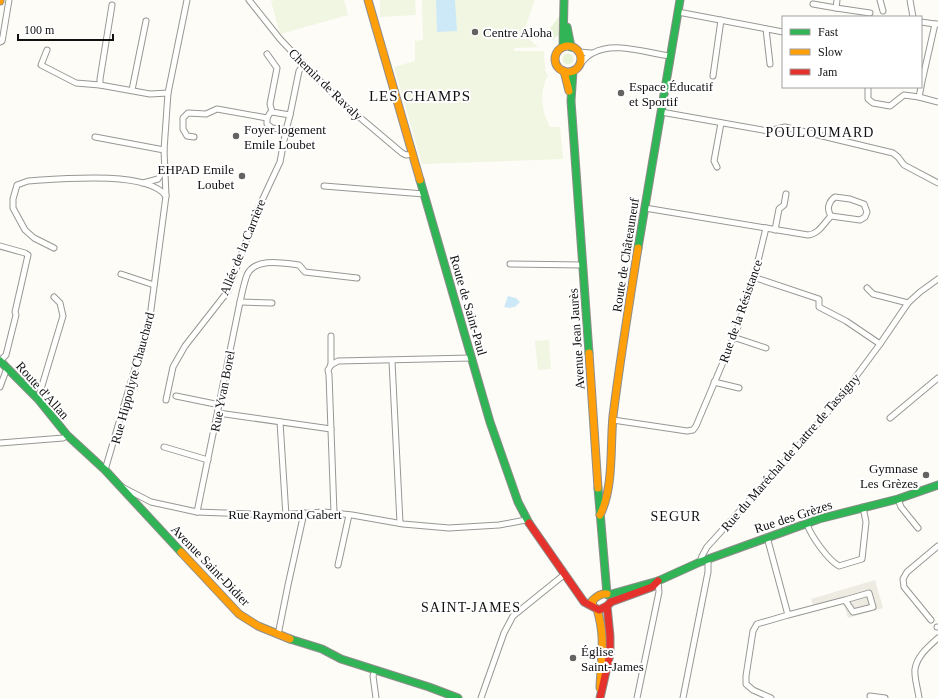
<svg xmlns="http://www.w3.org/2000/svg" width="938" height="698" viewBox="0 0 938 698" font-family="Georgia,serif">
	<style>
		.green { fill: #e7f3d7 }
		.pitch { fill: #f0f6e1 }
		.plaza { fill: #edebe2 }
		.water { fill: #cde8f7 }
		.lines { fill: none; stroke-linecap: round; stroke-linejoin: round }
		.street-casing { stroke: #979795; stroke-width: 7 }
		.fast-casing { stroke: #8e8d8b; stroke-width: 9 }
		.slow-casing { stroke: #8e8d8b; stroke-width: 9 }
		.jam-casing { stroke: #8e8d8b; stroke-width: 9 }
		.street { stroke: #fffffe; stroke-width: 5 }
		.fast { stroke: #30b455; stroke-width: 7 }
		.slow { stroke: #ff9f0a; stroke-width: 7 }
		.jam { stroke: #e5322d; stroke-width: 7 }
		.poi-dot { fill: #646362; stroke: #fff; stroke-width: 1.5 }
		.labels { text-anchor: middle; stroke-width: 4; stroke-linejoin: round; paint-order: stroke }
		.poi-label { font-size: 13px; fill: #111; stroke: #fff; text-anchor: start }
		.street-label { font-size: 13px; fill: #111; stroke: #fff }
		.neighbourhood-label { font-size: 14px; letter-spacing: 1px; fill: #111; stroke: #fff }
		.quarter-label { font-size: 15px; letter-spacing: 1px; fill: #111; stroke: #fff }
	</style>
	<rect width="100%" height="100%" fill="#fdfcf7"/>
	<g class="green">
		<path d="M 560,15 L 561,36 L 557,36 L 553,40 L 550,37 L 549,30 Z"/>
		<circle cx="568" cy="59" r="5.5"/>
	</g>
	<g class="pitch">
		<path d="M 274,0 L 344,0 L 348,15 L 280,34 L 271,1 Z"/>
		<path d="M 380,0 L 415,0 L 416,15 L 380,17 Z"/>
		<path d="M 422,0 L 535,0 L 526,25 L 527,37 L 538,47 L 514,48 L 514,51 L 544,51 L 545,70 L 548,75 C 539,92 541,110 550,127 L 560,127 L 563,159 L 422,164 L 394,67 L 415,61 L 415,41 L 423,40 Z"/>
		<path d="M 549,340 L 551,369 L 538,370 L 535,341 Z"/>
	</g>
	<path class="plaza" d="M 875,580 L 883,608 L 848,618 L 843,602 L 815,611 L 811,599 Z"/>
	<g class="water">
		<path d="M 436,0 L 455,0 L 457,31 L 437,32 Z"/>
		<path d="M 508,296 L 516,298 L 520,302 L 515,307 L 513,307 L 510,308 L 504,307 Z"/>
	</g>
	<g class="lines">
		<g class="street-casing">
			<g id="street">
				<path d="M 249,0 L 280,39 L 313,74 L 338,99 L 402,153 L 406,155 L 413,154"/>
				<path d="M 880,0 L 883,11"/>
				<path d="M 910,0 L 913,17"/>
				<path d="M 813,4 L 836,8 L 837,0"/>
				<path d="M 836,8 L 870,13"/>
				<path d="M 678,12 L 783,32"/>
				<path d="M 921,22 L 935,24"/>
				<path d="M 766,29 L 770,64"/>
				<path d="M 0,42 L 2,41 L 3,36 L 9,0"/>
				<path d="M 47,50 L 41,65 L 76,83 L 100,85 L 150,94 L 168,93"/>
				<path d="M 579,52 L 591,53"/>
				<path d="M 267,54 L 277,68 L 270,104 L 272,112 L 290,115 L 299,71 L 304,64"/>
				<path d="M 581,63 C 584,60 588,55 593,53 C 615,41 646,53 670,56"/>
				<path d="M 713,76 L 721,20"/>
				<path d="M 100,85 L 100,79 L 112,5"/>
				<path d="M 921,86 L 935,24 L 938,24"/>
				<path d="M 868,87 L 868,99 L 873,103 L 890,106 L 904,95 L 919,97"/>
				<path d="M 921,87 L 919,97 L 938,102"/>
				<path d="M 132,90 L 146,21"/>
				<path d="M 661,112 L 768,131 L 785,127 L 893,153 L 898,157 L 904,165 L 938,183"/>
				<path d="M 267,118 L 267,124 L 272,128 L 286,130 L 290,115"/>
				<path d="M 95,137 L 164,150"/>
				<path d="M 194,137 L 187,136 L 183,129 L 183,118 L 188,113 L 206,114 L 217,109 L 267,118 L 270,113 L 272,112"/>
				<path d="M 717,167 L 714,161 L 721,123"/>
				<path d="M 143,183 L 158,179 L 164,169"/>
				<path d="M 324,186 L 424,194"/>
				<path d="M 645,208 L 808,235 C 819,234 824,223 831,216 L 860,220 L 865,217 L 867,212 L 864,204 L 850,199 L 835,197 C 829,201 826,209 831,216"/>
				<path d="M 775,230 L 779,209 L 784,205 L 786,194"/>
				<path d="M 0,246 L 25,253 L 28,255 L 15,312 L 16,315 L 6,355 L 0,361"/>
				<path d="M 54,248 L 34,238 L 25,230 L 13,208 L 13,199 L 17,185 L 28,181 C 59,179 147,170 166,196"/>
				<path d="M 510,264 L 583,265"/>
				<path d="M 121,274 L 154,285"/>
				<path d="M 753,277 L 819,299 L 819,307 L 846,321 L 880,344"/>
				<path d="M 867,288 L 873,294 L 908,303"/>
				<path d="M 240,302 L 272,303"/>
				<path d="M 331,336 L 331,365 L 328,370 L 329,375 L 334,513"/>
				<path d="M 733,337 L 766,348"/>
				<path d="M 392,361 L 400,523"/>
				<path d="M 331,365 L 338,361 L 471,358"/>
				<path d="M 714,382 L 739,388"/>
				<path d="M 0,387 L 7,368"/>
				<path d="M 176,396 L 220,405"/>
				<path d="M 38,399 L 63,316 L 60,303 L 54,297"/>
				<path d="M 166,400 L 173,367 L 185,346 L 228,291 L 258,209 L 280,162 L 286,130"/>
				<path d="M 218,413 L 331,429"/>
				<path d="M 890,418 L 938,378"/>
				<path d="M 613,420 L 687,431 L 693,430 L 696,426 L 738,327 L 757,265 L 766,228"/>
				<path d="M 280,422 L 286,516"/>
				<path d="M 0,443 L 63,438 L 67,435"/>
				<path d="M 164,447 L 208,460"/>
				<path d="M 105,470 L 150,317 L 166,196 L 164,150 L 168,93 L 187,0"/>
				<path d="M 122,487 L 151,502 L 197,512 L 251,514 L 263,516 L 324,512 L 352,515 L 403,524 L 449,528 L 499,525 L 526,520"/>
				<path d="M 898,499 L 901,507 L 918,528"/>
				<path d="M 197,512 L 240,302 C 242,293 244,283 247,275 C 255,257 283,263 299,265 L 305,272 L 357,278"/>
				<path d="M 807,524 C 811,536 828,560 839,566 L 862,559 L 866,522 L 863,507"/>
				<path d="M 767,537 L 788,615 L 757,624 L 753,631 L 746,676 L 746,684 L 753,690 L 771,698"/>
				<path d="M 700,562 L 702,556 L 707,547 L 795,450 L 840,398 L 880,344 L 908,303 L 920,292 L 938,279"/>
				<path d="M 338,565 L 349,515"/>
				<path d="M 788,615 L 845,600 L 853,612 L 873,607 L 869,593 L 845,600"/>
				<path d="M 931,620 L 904,587 L 903,579 L 907,572 L 938,546"/>
				<path d="M 937,627 L 938,627"/>
				<path d="M 278,635 L 288,585 L 304,513"/>
				<path d="M 375,670 L 373,676 L 376,698"/>
				<path d="M 870,696 L 885,698"/>
				<path d="M 481,698 L 504,633 L 513,616 L 565,574"/>
				<path d="M 637,698 L 659,592 L 658,581"/>
				<path d="M 683,698 L 708,572 L 708,559"/>
				<path d="M 919,698 C 918,689 914,678 915,669 C 917,656 929,646 938,638"/>
			</g>
		</g>
		<g class="fast-casing">
			<g id="fast">
				<path d="M 567,27 L 571,47"/>
				<path d="M 563,47 L 564,0"/>
				<path d="M 573,71 L 571,101 L 589,353"/>
				<path d="M 420,180 L 490,422 L 518,502 L 529,523"/>
				<path d="M 638,248 L 680,0"/>
				<path d="M 0,361 L 38,399 L 67,435 L 105,470 L 181,552"/>
				<path d="M 598,488 L 607,594"/>
				<path d="M 608,595 L 658,581 L 700,562 L 819,519 L 898,499 L 938,485"/>
				<path d="M 290,639 L 322,649 L 341,659 L 429,687 L 458,698"/>
			</g>
		</g>
		<g class="slow-casing">
			<g id="slow">
				<path d="M 0,0 L 0,1"/>
				<path d="M 368,0 L 420,180"/>
				<circle cx="568" cy="59" r="13"/>
				<path d="M 564,71 L 569,91"/>
				<path d="M 589,353 L 598,488"/>
				<path d="M 600,515 C 614,487 610,447 613,416 C 620,360 629,304 638,248"/>
				<path d="M 181,552 L 239,614 L 258,626 L 290,639"/>
				<path d="M 593,606 L 592,601 C 596,597 601,593 607,594"/>
				<path d="M 597,609 C 606,639 601,658 600,688"/>
			</g>
		</g>
		<g class="jam-casing">
			<g id="jam">
				<path d="M 529,523 L 584,602 L 599,610 L 607,606 L 611,602"/>
				<path d="M 611,602 L 652,587 L 658,581"/>
				<path d="M 600,698 L 610,654 L 610,636 L 607,606"/>
			</g>
		</g>
		<use href="#street" class="street"/>
		<use href="#fast" class="fast"/>
		<use href="#slow" class="slow"/>
		<use href="#jam" class="jam"/>
	</g>
	<g class="poi-dot">
		<circle cx="475" cy="32" r="4"/>
		<circle cx="621" cy="93" r="4"/>
		<circle cx="236" cy="136" r="4"/>
		<circle cx="242" cy="176" r="4"/>
		<circle cx="926" cy="475" r="4"/>
		<circle cx="573" cy="658" r="4"/>
	</g>
	<g class="labels">
		<g class="poi-label">
			<text x="483" y="37">Centre Aloha</text>
			<text x="629" y="91">Espace Éducatif<tspan x="629" dy="15">et Sportif</tspan></text>
			<text x="244" y="134">Foyer logement<tspan x="244" dy="15">Emile Loubet</tspan></text>
			<text x="234" y="174" text-anchor="end">EHPAD Emile<tspan x="234" dy="15">Loubet</tspan></text>
			<text x="918" y="473" text-anchor="end">Gymnase<tspan x="918" dy="15">Les Grèzes</tspan></text>
			<text x="581" y="656">Église<tspan x="581" dy="15">Saint-James</tspan></text>
		</g>
		<g class="street-label">
			<text transform="translate(326 84) rotate(44)" y="5">Chemin de Ravaly</text>
			<text transform="translate(242 247) rotate(-68)" y="5">Allée de la Carrière</text>
			<text transform="translate(625 255) rotate(-81)" y="5">Route de Châteauneuf</text>
			<text transform="translate(469 305) rotate(74)" y="5">Route de Saint-Paul</text>
			<text transform="translate(740 311) rotate(-71)" y="5">Rue de la Résistance</text>
			<text transform="translate(576 339) rotate(-94)" y="5">Avenue Jean Jaurès</text>
			<text transform="translate(132 378) rotate(-75)" y="5">Rue Hippolyte Chauchard</text>
			<text transform="translate(43 390) rotate(48)" y="5">Route d'Allan</text>
			<text transform="translate(222 391) rotate(-79)" y="5">Rue Yvan Borel</text>
			<text transform="translate(790 452) rotate(-49)" y="5">Rue du Maréchal de Lattre de Tassigny</text>
			<text x="285" y="519">Rue Raymond Gabert</text>
			<text transform="translate(793 516) rotate(-18)" y="5">Rue des Grèzes</text>
			<text transform="translate(211 565) rotate(46)" y="5">Avenue Saint-Didier</text>
		</g>
		<g class="neighbourhood-label">
			<text x="820" y="137">POULOUMARD</text>
			<text x="676" y="521">SEGUR</text>
			<text x="471" y="612">SAINT-JAMES</text>
		</g>
		<g class="quarter-label">
			<text x="420" y="101">LES CHAMPS</text>
		</g>
	</g>
	<rect x="782" y="16" width="140" height="72" fill="#ffffff" stroke="#a0a0a0"/>
	<rect x="790" y="29" width="20" height="6" fill="#30b455" stroke="#a0a0a0"/>
	<text x="818" y="36" font-size="12" fill="#111111">Fast</text>
	<rect x="790" y="49" width="20" height="6" fill="#ff9f0a" stroke="#a0a0a0"/>
	<text x="818" y="56" font-size="12" fill="#111111">Slow</text>
	<rect x="790" y="69" width="20" height="6" fill="#e5322d" stroke="#a0a0a0"/>
	<text x="818" y="76" font-size="12" fill="#111111">Jam</text>
	<path d="M18 34v6h95v-6" fill="none" stroke="#111111" stroke-width="2"/>
	<text x="24" y="34" font-size="12" fill="#111111" stroke="#ffffff" stroke-width="3" paint-order="stroke">100 m</text>
</svg>
